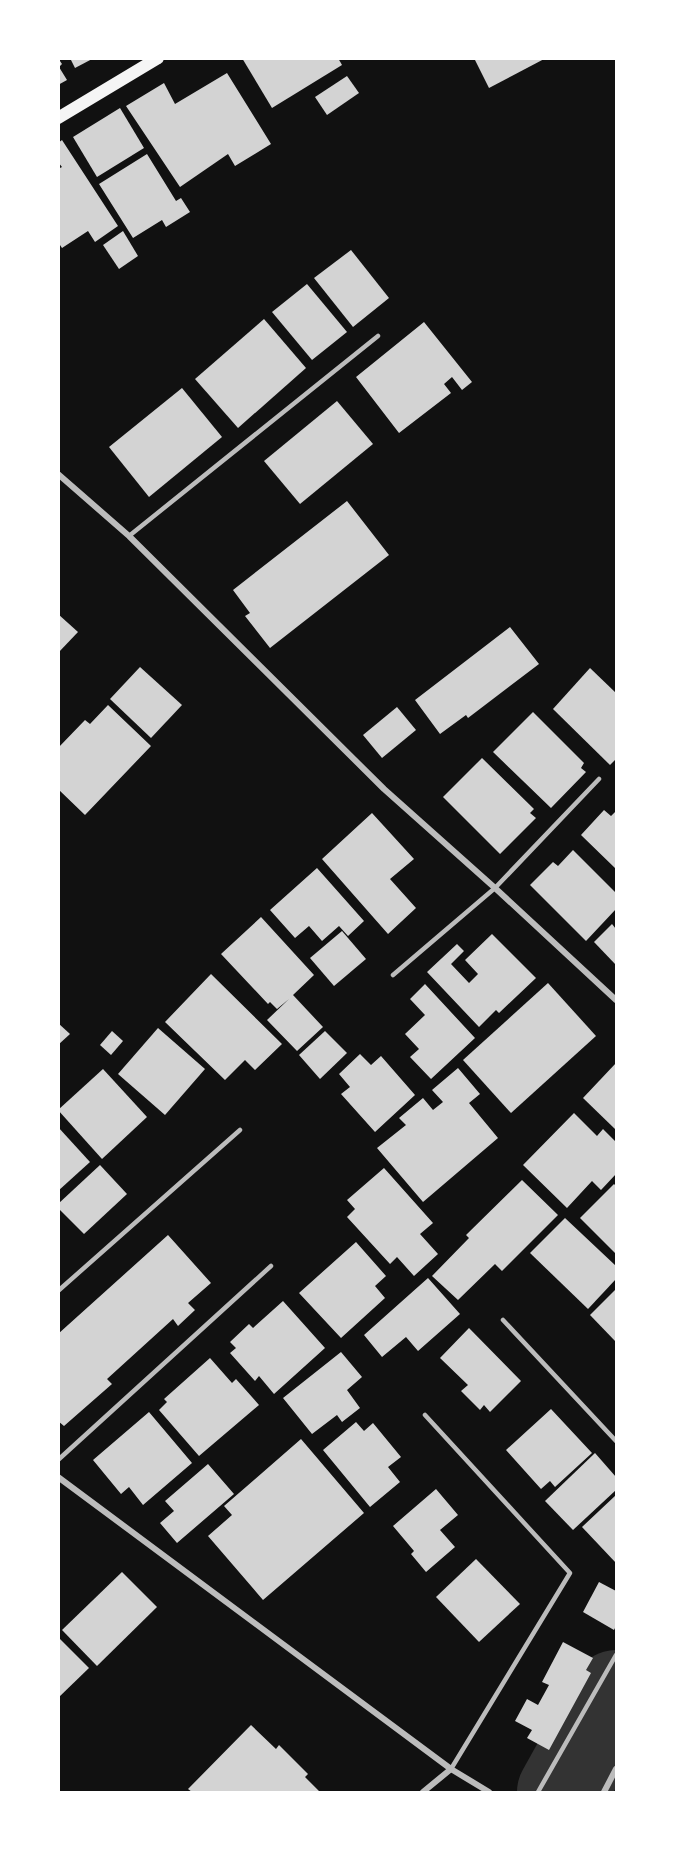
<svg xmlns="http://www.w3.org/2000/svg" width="675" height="1851" viewBox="0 0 675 1851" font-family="Barlow,sans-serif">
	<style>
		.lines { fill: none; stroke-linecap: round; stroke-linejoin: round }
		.river { stroke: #333; stroke-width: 90 }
		.building { fill: #d3d3d3 }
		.service { stroke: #bcbcbc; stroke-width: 4.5 }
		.minor { stroke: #bcbcbc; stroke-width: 6 }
		.secondary { stroke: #f5f5f5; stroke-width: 12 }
	</style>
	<rect width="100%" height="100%" fill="#111"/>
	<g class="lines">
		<path class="river" d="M 562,1792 L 616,1695"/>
	</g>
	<g class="building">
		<path d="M 58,58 L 62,64 L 59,67 L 67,80 L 58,85 Z"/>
		<path d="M 70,58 L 94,58 L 75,68 Z"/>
		<path d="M 242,58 L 338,58 L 342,65 L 272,108 Z"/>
		<path d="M 474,58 L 546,58 L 489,88 Z"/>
		<path d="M 227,73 L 271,144 L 235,166 L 228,154 L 180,187 L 126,106 L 164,83 L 175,104 Z"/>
		<path d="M 347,76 L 359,93 L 327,115 L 315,97 Z"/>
		<path d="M 120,108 L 144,148 L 97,177 L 73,137 Z"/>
		<path d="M 62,140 L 118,226 L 95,242 L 88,231 L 62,248 L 58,242 L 58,169 L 62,167 L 58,162 L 58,143 Z"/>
		<path d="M 147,154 L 176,201 L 181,198 L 190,212 L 166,227 L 162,220 L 133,238 L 99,184 Z"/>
		<path d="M 123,231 L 138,256 L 119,269 L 103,245 Z"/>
		<path d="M 351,250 L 389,298 L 353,327 L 314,278 Z"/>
		<path d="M 307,284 L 347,332 L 312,360 L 272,312 Z"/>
		<path d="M 264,319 L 306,368 L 238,428 L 195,379 Z"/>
		<path d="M 424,322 L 472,382 L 462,390 L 452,377 L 444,384 L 451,393 L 399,433 L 356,377 Z"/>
		<path d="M 182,388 L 222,437 L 149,497 L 109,447 Z"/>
		<path d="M 337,401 L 373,444 L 300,504 L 264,461 Z"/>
		<path d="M 347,501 L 389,555 L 270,648 L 245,616 L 250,613 L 233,590 Z"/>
		<path d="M 58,614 L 78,632 L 58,653 Z"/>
		<path d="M 510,627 L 539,664 L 468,718 L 466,715 L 440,734 L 415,700 Z"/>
		<path d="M 140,667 L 182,705 L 151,738 L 110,699 Z"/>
		<path d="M 590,668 L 616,693 L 616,759 L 610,765 L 553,709 Z"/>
		<path d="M 108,705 L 151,746 L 85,815 L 58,789 L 58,748 L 85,720 L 90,724 Z"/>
		<path d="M 397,707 L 416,730 L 382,758 L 363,735 Z"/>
		<path d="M 533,712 L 584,763 L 581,768 L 586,772 L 551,808 L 493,752 Z"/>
		<path d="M 482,758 L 534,809 L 530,813 L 536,818 L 500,854 L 443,797 Z"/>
		<path d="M 604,810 L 611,816 L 616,811 L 616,869 L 581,835 Z"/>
		<path d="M 372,813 L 414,859 L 390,879 L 416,908 L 388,934 L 322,859 Z"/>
		<path d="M 573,850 L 616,893 L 616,909 L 586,941 L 530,885 L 553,862 L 558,866 Z"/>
		<path d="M 317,868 L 364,921 L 348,936 L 339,926 L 322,941 L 309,926 L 295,938 L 270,910 Z"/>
		<path d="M 261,917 L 314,975 L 293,995 L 323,1027 L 297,1051 L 267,1020 L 289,999 L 277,1009 L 270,1002 L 268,1004 L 221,954 Z"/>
		<path d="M 612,924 L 616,929 L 616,965 L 594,942 Z"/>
		<path d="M 342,931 L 366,959 L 334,986 L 310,958 Z"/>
		<path d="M 492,934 L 536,978 L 499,1013 L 496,1010 L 479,1027 L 427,972 L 457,944 L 464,951 L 451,964 L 469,983 L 478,974 L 465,960 Z"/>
		<path d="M 211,974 L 282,1044 L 255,1070 L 245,1060 L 225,1080 L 165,1022 Z"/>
		<path d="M 548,983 L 596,1036 L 511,1113 L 463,1060 Z"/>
		<path d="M 425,984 L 475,1038 L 431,1079 L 410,1057 L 419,1049 L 405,1034 L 425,1015 L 410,999 Z"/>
		<path d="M 58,1023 L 70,1034 L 58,1045 Z"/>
		<path d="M 158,1028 L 205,1069 L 165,1115 L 118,1074 Z"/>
		<path d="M 112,1031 L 123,1041 L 111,1055 L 100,1045 Z"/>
		<path d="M 325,1031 L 347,1053 L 320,1079 L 299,1055 Z"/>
		<path d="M 360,1054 L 371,1065 L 381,1056 L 415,1095 L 375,1132 L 341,1094 L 350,1087 L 339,1074 Z"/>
		<path d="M 616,1063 L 616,1130 L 583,1098 Z"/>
		<path d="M 458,1068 L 480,1094 L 469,1103 L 498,1138 L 423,1202 L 377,1148 L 406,1125 L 399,1118 L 423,1098 L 433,1110 L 443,1102 L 432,1090 Z"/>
		<path d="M 103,1069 L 147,1117 L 102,1159 L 58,1110 Z"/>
		<path d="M 574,1113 L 597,1136 L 603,1129 L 616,1142 L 616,1174 L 601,1190 L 592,1181 L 567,1208 L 523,1165 Z"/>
		<path d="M 58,1127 L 90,1162 L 58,1191 Z"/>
		<path d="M 100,1165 L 127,1194 L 84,1234 L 58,1208 L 58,1204 Z"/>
		<path d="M 384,1168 L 433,1223 L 420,1234 L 438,1254 L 414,1276 L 397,1257 L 390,1264 L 347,1217 L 355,1209 L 347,1200 Z"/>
		<path d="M 522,1180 L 558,1215 L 502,1271 L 495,1264 L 458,1300 L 432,1276 L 469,1238 L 466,1235 Z"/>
		<path d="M 614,1184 L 616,1186 L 616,1254 L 580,1218 Z"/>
		<path d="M 565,1218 L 616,1266 L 616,1279 L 588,1309 L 530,1253 Z"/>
		<path d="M 168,1235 L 211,1283 L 188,1303 L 195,1310 L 178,1326 L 173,1319 L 107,1379 L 112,1384 L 64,1426 L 58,1421 L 58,1334 Z"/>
		<path d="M 356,1242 L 386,1276 L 375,1286 L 385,1298 L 341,1338 L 299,1293 Z"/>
		<path d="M 428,1278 L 460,1314 L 418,1351 L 406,1337 L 382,1357 L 364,1335 Z"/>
		<path d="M 616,1289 L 616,1342 L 590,1315 Z"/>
		<path d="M 283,1301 L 325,1348 L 274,1394 L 259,1376 L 255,1381 L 230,1353 L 236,1348 L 230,1342 L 249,1324 L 253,1328 Z"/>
		<path d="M 469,1328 L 521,1381 L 490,1412 L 484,1405 L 480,1410 L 461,1391 L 468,1385 L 440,1358 Z"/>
		<path d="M 341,1352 L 362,1377 L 347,1390 L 360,1408 L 342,1422 L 337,1415 L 312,1434 L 283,1398 Z"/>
		<path d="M 210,1358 L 232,1383 L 236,1379 L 259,1405 L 199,1456 L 159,1410 L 167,1402 L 164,1399 Z"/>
		<path d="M 551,1409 L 592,1453 L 555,1487 L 550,1481 L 541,1489 L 506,1450 Z"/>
		<path d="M 149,1412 L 192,1463 L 143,1505 L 129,1487 L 121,1494 L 93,1460 Z"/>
		<path d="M 356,1422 L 364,1431 L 373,1423 L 401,1457 L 388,1467 L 400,1482 L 370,1507 L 323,1450 Z"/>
		<path d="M 301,1439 L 364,1513 L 263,1600 L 208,1536 L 232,1515 L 224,1506 Z"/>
		<path d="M 595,1453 L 616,1477 L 616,1490 L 573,1530 L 545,1501 Z"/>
		<path d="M 208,1464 L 234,1494 L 177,1543 L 160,1523 L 174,1511 L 165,1501 Z"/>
		<path d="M 436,1489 L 458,1515 L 440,1530 L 455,1547 L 426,1572 L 411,1554 L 414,1551 L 393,1526 Z"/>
		<path d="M 616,1495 L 616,1563 L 582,1527 Z"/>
		<path d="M 476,1559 L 520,1604 L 479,1642 L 436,1597 Z"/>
		<path d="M 122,1572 L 157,1607 L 97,1666 L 62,1630 Z"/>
		<path d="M 599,1582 L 616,1591 L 616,1626 L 614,1630 L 583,1612 Z"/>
		<path d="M 58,1637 L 89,1668 L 58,1698 Z"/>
		<path d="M 563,1642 L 593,1658 L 586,1670 L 591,1673 L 549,1750 L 527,1738 L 532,1730 L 515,1721 L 527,1699 L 538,1705 L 549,1685 L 542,1682 Z"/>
		<path d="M 251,1725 L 276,1749 L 279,1745 L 308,1774 L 305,1777 L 320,1792 L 192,1792 L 188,1789 Z"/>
	</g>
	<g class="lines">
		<g class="service">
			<path d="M 129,536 L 378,336"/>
			<path d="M 393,975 L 495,888 L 599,779"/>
			<path d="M 58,1291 L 240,1130"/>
			<path d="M 503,1320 L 616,1441"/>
			<path d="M 425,1415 L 570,1573 L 451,1769"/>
			<path d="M 58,1460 L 271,1266"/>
			<path d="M 538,1792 L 616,1655"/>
		</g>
		<g class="minor">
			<path d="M 58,474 L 129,536 L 384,789 L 495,888 L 616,1000"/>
			<path d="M 58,1477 L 451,1769 L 489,1792"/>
			<path d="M 423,1792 L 451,1769"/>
			<path d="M 604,1792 L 616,1769"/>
		</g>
		<path class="secondary" d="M 58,118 L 158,58"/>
	</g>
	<rect width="675" height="1851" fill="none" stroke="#ffffff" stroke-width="120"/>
</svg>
